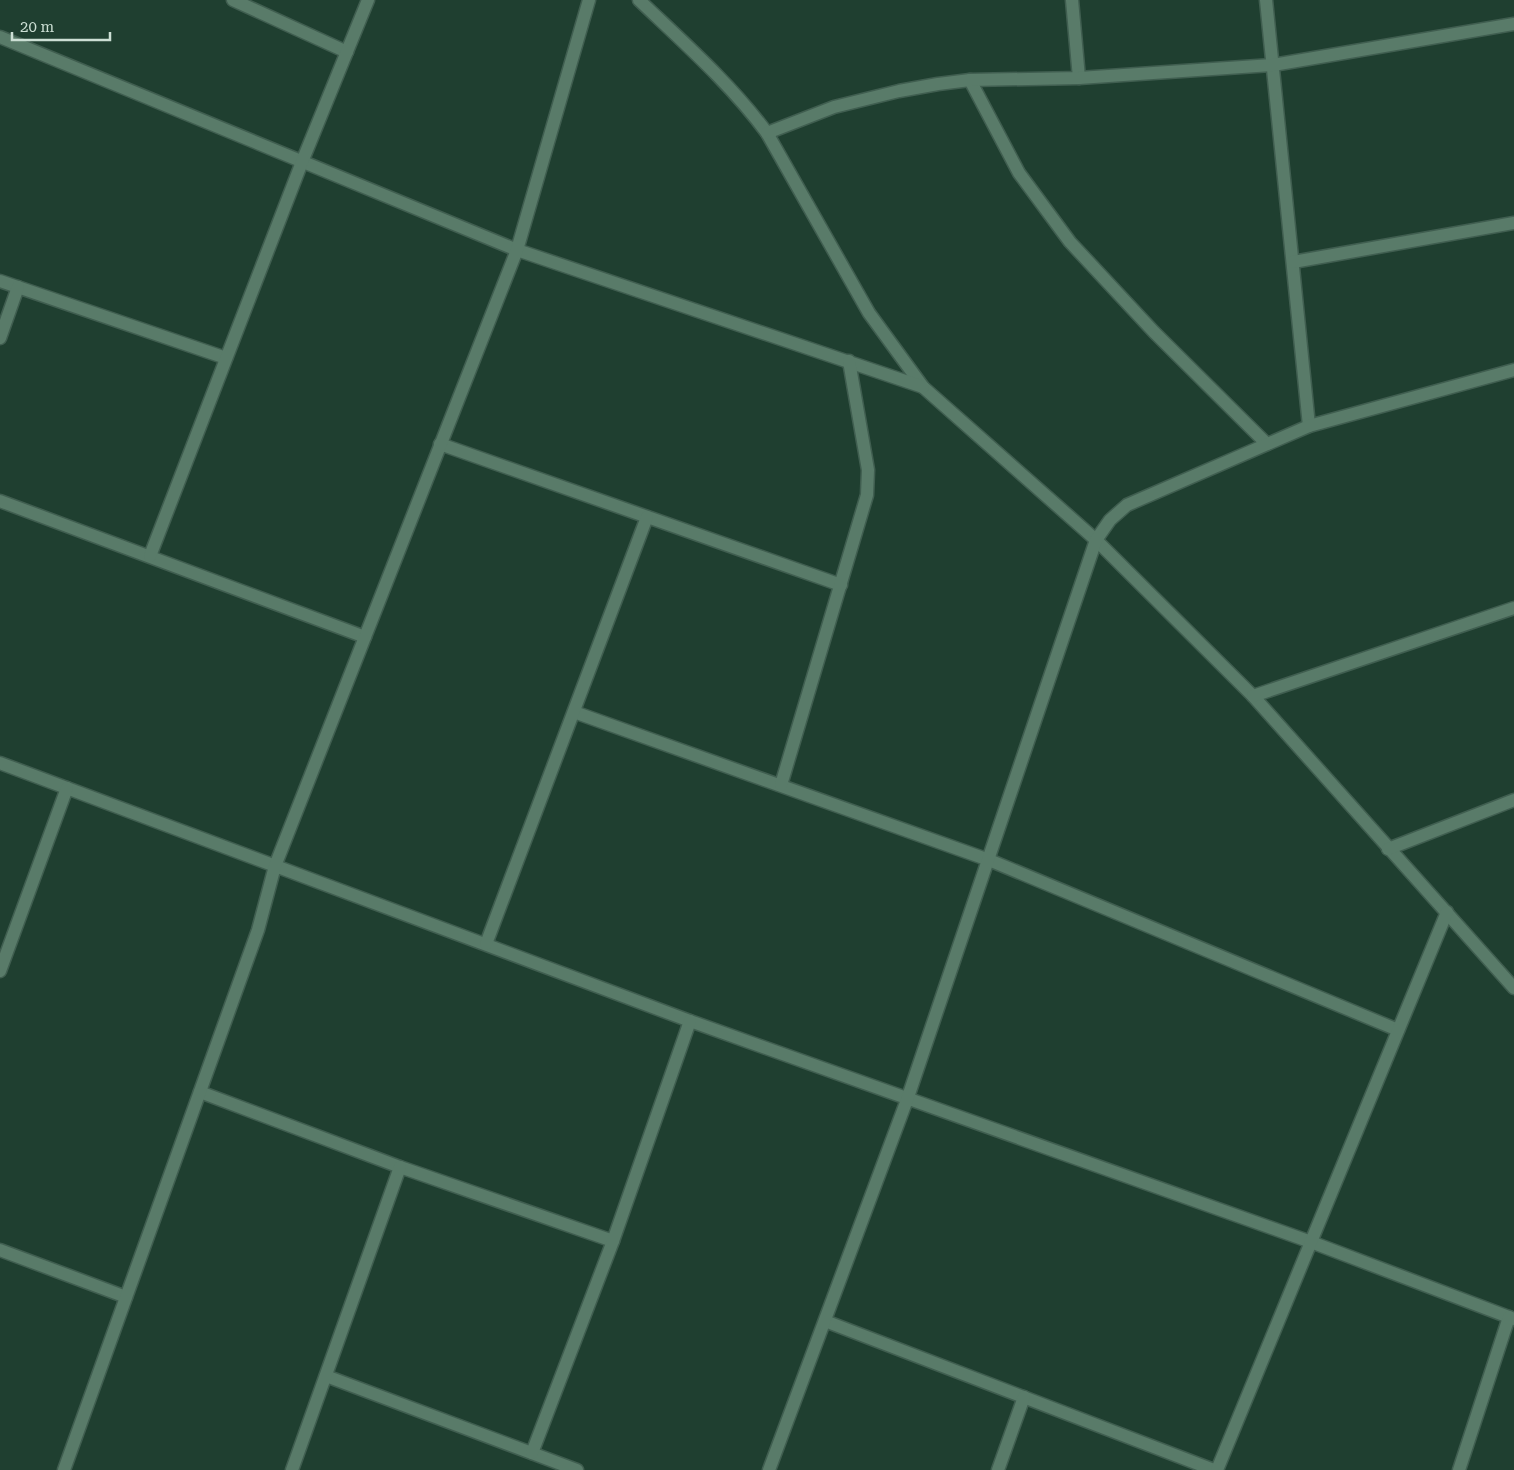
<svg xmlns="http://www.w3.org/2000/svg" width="1514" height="1470" viewBox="0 0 1514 1470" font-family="'Roboto Serif',serif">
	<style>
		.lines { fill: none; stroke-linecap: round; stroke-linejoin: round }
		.minor-casing { stroke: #405e50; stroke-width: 15 }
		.minor { stroke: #597b69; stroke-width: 12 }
	</style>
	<rect width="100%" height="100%" fill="#1f3f30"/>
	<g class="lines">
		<g class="minor-casing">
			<g id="minor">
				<path d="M 233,0 L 347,52"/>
				<path d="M 639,0 C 683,42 731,84 767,133 L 869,313 L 923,387 L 1096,540 L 1253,696 L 1514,988"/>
				<path d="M 1072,0 L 1079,78"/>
				<path d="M 1266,0 L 1309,426"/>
				<path d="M 0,37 L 517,250 L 923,387"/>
				<path d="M 970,80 L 1019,173 L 1070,242 L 1154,332 L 1267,444"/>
				<path d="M 767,133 L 834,107 L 899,91 L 938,84 L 970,80 L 1079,78 L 1273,65 L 1514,24"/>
				<path d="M 1293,262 L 1514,223"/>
				<path d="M 0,281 L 226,358"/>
				<path d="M 0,338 L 18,287"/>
				<path d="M 440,444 L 841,585"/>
				<path d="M 0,501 L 365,637"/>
				<path d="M 150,556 L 302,162 L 368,0"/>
				<path d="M 1253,696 L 1514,608"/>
				<path d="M 574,712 L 989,860 L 1398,1030"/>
				<path d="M 0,763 L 690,1021 L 1311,1242 L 1514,1319"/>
				<path d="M 781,785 L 867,495 L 868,470 L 849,361"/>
				<path d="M 1388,849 L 1514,800"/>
				<path d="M 486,944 L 647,517"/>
				<path d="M 0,971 L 67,788"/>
				<path d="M 200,1092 L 400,1167 L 613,1241"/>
				<path d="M 0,1250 L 126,1297"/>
				<path d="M 825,1321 L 1214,1470"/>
				<path d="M 326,1376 L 577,1470"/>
				<path d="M 532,1453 L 613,1241 L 690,1021"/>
				<path d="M 64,1470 L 258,930 L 275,866 L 517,250 L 589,0"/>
				<path d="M 292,1470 L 400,1167"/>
				<path d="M 769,1470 L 908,1097 L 1096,540 L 1110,520 L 1127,505 L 1309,426 L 1514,370"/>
				<path d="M 998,1470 L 1024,1397"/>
				<path d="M 1217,1470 L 1447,912"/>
				<path d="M 1459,1470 L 1509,1317"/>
			</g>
		</g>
		<use href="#minor" class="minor"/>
	</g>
	<path d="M12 32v8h98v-8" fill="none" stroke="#ccdfd4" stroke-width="2.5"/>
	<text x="20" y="32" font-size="15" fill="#ccdfd4" stroke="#1f3f30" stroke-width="4" paint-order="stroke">20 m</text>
</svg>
